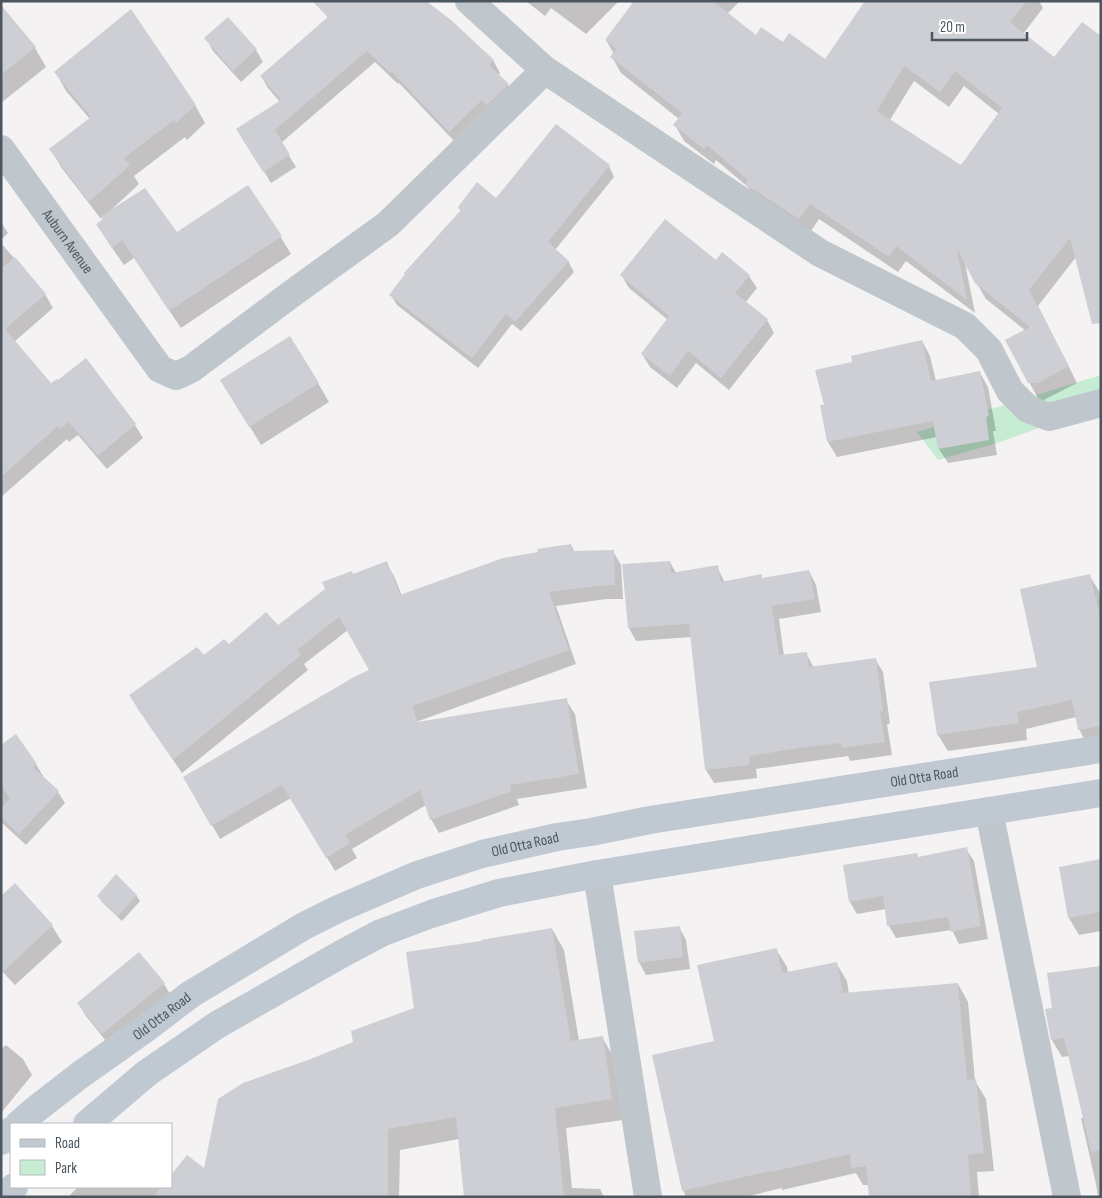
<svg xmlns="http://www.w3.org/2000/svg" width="1102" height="1198" viewBox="0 0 1102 1198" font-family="'Sofia Sans Condensed',sans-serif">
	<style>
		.green { fill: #c6edd4 }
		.shadow { fill: #0003; fill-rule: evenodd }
		.building { fill: #cdcfd4; fill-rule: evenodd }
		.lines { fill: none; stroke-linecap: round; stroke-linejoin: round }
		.minor { stroke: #bfc7cd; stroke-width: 28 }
		.secondary { stroke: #c0c9d2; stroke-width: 28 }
		.labels { text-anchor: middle; stroke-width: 4; stroke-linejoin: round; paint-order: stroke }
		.street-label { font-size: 15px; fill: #4b565e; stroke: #fff }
	</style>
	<rect width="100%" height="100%" fill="#f4f2f2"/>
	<path class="green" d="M 1101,375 L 1101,409 L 1075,415 L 997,443 L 938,460 L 917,432 L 813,464 Z"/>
	<g class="shadow">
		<path d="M 526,1 L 619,1 L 586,34 L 551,8 L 545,16 Z"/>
		<path d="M 636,1 L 740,1 L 727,14 L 756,36 L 783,44 L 825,60 L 866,1 L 1039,1 L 1043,8 L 1023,34 L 1076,257 L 1038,306 L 1077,383 L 1040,402 L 1010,347 L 1026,331 L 986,299 L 965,263 L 975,313 L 906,261 L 898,272 L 819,219 L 809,234 L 756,200 L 748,187 L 716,160 L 714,164 L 684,141 L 675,125 L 679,119 L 621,73 L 612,57 L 614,54 L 606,40 ZM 914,81 L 949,107 L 964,86 L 999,114 L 961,167 L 890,120 Z"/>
		<path d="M 1,7 L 35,48 L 46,67 L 1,103 Z"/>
		<path d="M 324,12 L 493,60 L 500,73 L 498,75 L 508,85 L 514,97 L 457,144 L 399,83 L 398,84 L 375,62 L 281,143 L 296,167 L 271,183 L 245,141 L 280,102 L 268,88 L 261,76 L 328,18 Z"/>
		<path d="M 206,38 L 256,50 L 263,62 L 241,82 L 213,51 Z"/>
		<path d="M 56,73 L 195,105 L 205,123 L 187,140 L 185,137 L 134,176 L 139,184 L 111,210 L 112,211 L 176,234 L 280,236 L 291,254 L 181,328 L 134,258 L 124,265 L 108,242 L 104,220 L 102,217 L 101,219 L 61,167 L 51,149 L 90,119 L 66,91 Z"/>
		<path d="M 609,166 L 614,177 L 555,250 L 568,261 L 574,272 L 521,331 L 512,324 L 478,368 L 397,305 L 391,295 L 461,211 L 459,208 L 497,199 Z"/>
		<path d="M 1,222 L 8,233 L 1,240 Z"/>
		<path d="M 1,243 L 45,294 L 53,308 L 14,342 L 50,385 L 58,381 L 86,360 L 135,425 L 143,438 L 107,469 L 78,435 L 69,442 L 67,439 L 1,497 Z"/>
		<path d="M 716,262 L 749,276 L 757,288 L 745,303 L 767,320 L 774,333 L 729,390 L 696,363 L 677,388 L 650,367 L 642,354 L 668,320 L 629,288 L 622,276 Z"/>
		<path d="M 922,341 L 930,356 L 936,381 L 980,373 L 988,387 L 996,431 L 993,431 L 997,455 L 948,463 L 939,449 L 937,437 L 837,457 L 828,442 L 822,406 L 825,406 L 854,362 Z"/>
		<path d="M 318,383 L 329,402 L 261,445 L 233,399 Z"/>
		<path d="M 571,545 L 575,553 L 613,551 L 621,565 L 623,599 L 606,599 L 556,606 L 576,664 L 416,722 L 416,723 L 566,700 L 575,714 L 587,788 L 517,799 L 519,805 L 439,833 L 431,819 L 426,805 L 352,849 L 357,858 L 335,871 L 291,798 L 220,839 L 185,778 L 371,671 L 348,630 L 304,664 L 308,670 L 182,773 L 138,709 L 130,695 L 228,645 L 278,627 L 353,575 L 386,563 L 394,576 L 402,596 L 539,553 Z"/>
		<path d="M 670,562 L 676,573 L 717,567 L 725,583 L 761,576 L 763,579 L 809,571 L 816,585 L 821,612 L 779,619 L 784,656 L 806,653 L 814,668 L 875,659 L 883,672 L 890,724 L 887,724 L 892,755 L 850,761 L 848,756 L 756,769 L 757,778 L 714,783 L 706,770 L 692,637 L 636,641 L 629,628 Z"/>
		<path d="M 1089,575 L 1099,591 L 1101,600 L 1101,743 L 1088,746 L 1079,729 L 1076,717 L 1026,729 L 1027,740 L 948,751 L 938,735 L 1039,668 Z"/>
		<path d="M 1,747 L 36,764 L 43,776 L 41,777 L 58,792 L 65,803 L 26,845 L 1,822 Z"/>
		<path d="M 966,849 L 974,861 L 988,939 L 959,944 L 952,930 L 896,938 L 889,926 L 886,909 L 857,914 L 850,902 L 918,858 Z"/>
		<path d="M 1101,860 L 1101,931 L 1079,935 L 1069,918 Z"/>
		<path d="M 15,885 L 52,926 L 62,942 L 15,985 L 1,970 Z"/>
		<path d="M 136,895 L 140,901 L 122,921 L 102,902 L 98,896 Z"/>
		<path d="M 679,927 L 686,940 L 690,969 L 646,975 L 639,962 Z"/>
		<path d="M 552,929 L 564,950 L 579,1041 L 602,1037 L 614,1058 L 623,1120 L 566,1128 L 572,1188 L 600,1189 L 604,1197 L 466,1197 L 459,1139 L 400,1150 L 399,1197 L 68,1197 L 78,1187 L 171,1187 L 205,1170 L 354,1043 L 415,1009 L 482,942 Z"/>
		<path d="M 776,949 L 787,967 L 788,973 L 836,963 L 847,981 L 849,994 L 958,984 L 968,1002 L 975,1081 L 986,1099 L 994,1171 L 977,1172 L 979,1197 L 870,1197 L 869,1185 L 863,1185 L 856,1173 L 782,1190 L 782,1188 L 745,1197 L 686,1197 L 683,1190 L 715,1042 Z"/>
		<path d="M 1101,967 L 1101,1197 L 1098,1197 L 1096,1184 L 1081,1118 L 1084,1118 L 1069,1056 L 1062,1057 L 1052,1040 L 1046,1010 L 1053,1009 Z"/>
		<path d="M 164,984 L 171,996 L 110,1046 L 86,1016 L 78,1003 Z"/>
		<path d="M 6,1045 L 23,1059 L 32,1075 L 1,1113 L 1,1049 Z"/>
	</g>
	<g class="building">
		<path d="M 312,1 L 426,1 L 451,20 L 494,60 L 489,65 L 509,84 L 487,105 L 482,100 L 449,132 L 392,72 L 390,73 L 367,51 L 275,130 L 290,155 L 263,172 L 236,129 L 281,100 L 260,76 L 328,17 Z"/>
		<path d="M 634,1 L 713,1 L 756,35 L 761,27 L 783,42 L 789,33 L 825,59 L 865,1 L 1027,1 L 1010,22 L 1054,57 L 1082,22 L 1101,36 L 1101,323 L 1092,324 L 1070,238 L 1029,290 L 1069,366 L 1038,383 L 1028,383 L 1005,340 L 1030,327 L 975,283 L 957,249 L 967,300 L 896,246 L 889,257 L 810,204 L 799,219 L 745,184 L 748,180 L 707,145 L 704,149 L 673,125 L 682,113 L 610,57 L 616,49 L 605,40 ZM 904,66 L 940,92 L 955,71 L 1002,108 L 961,165 L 877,111 Z"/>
		<path d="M 1,5 L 36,47 L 1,75 Z"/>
		<path d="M 131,9 L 196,105 L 176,123 L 174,120 L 124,158 L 130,165 L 89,202 L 49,149 L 91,117 L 54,72 Z"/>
		<path d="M 228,17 L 257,49 L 233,71 L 204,38 Z"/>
		<path d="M 556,124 L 610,165 L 548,242 L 569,261 L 515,322 L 506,314 L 472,358 L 389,295 L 405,274 L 404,273 L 461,210 L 458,207 L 477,182 L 496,198 Z"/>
		<path d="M 248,185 L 282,236 L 169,311 L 122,240 L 112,248 L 96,224 L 103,219 L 101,216 L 145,188 L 177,232 Z"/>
		<path d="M 665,219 L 716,260 L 722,252 L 750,275 L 735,293 L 768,319 L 721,378 L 688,351 L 670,376 L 641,354 L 669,316 L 620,275 Z"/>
		<path d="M 15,257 L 46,294 L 5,329 L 51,383 L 57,379 L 58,380 L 86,358 L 136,424 L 98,456 L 69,422 L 60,429 L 58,426 L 1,477 L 1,269 Z"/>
		<path d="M 290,336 L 319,383 L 249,427 L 220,380 Z"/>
		<path d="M 922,340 L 931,381 L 980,371 L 989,416 L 986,417 L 989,440 L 938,449 L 933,421 L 827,442 L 820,405 L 824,405 L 815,370 L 852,362 L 851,356 Z"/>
		<path d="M 571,544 L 572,551 L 614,550 L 615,585 L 597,586 L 549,592 L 569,650 L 413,706 L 417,722 L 567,698 L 579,774 L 510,785 L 512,791 L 430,820 L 420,790 L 345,835 L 350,843 L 326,858 L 282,785 L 211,826 L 183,777 L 354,677 L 369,670 L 339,617 L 297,650 L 301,655 L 173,760 L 129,695 L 197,647 L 204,655 L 224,639 L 229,644 L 266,612 L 278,625 L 325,589 L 322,582 L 352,571 L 353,574 L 387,561 L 400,595 L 503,558 L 538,552 L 537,549 Z"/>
		<path d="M 670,561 L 671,573 L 718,565 L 721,582 L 762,574 L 762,578 L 809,570 L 815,599 L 772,606 L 779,655 L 807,652 L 809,667 L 876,658 L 883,711 L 880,711 L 885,742 L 842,748 L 841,743 L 799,748 L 749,756 L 750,765 L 705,770 L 689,624 L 628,628 L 622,564 Z"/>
		<path d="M 1090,574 L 1101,621 L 1101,726 L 1078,730 L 1072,700 L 1017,712 L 1019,723 L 937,735 L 929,682 L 1037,667 L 1020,589 Z"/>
		<path d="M 16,734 L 37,764 L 33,767 L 59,791 L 19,834 L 1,818 L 1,808 L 10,798 L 1,786 L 1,745 Z"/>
		<path d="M 967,847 L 981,926 L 951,932 L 948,917 L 887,926 L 883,896 L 849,902 L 843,865 L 917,853 L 918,857 Z"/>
		<path d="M 1101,859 L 1101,912 L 1068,918 L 1059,867 Z"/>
		<path d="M 116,874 L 137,895 L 118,916 L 97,896 Z"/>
		<path d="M 15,883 L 53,925 L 1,974 L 1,896 Z"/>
		<path d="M 680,926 L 683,957 L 638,963 L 634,931 Z"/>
		<path d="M 552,928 L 571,1041 L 603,1036 L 612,1099 L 555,1108 L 564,1197 L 464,1197 L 456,1117 L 388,1129 L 388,1197 L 153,1197 L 161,1187 L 171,1187 L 171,1175 L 187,1155 L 204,1168 L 218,1099 L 243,1083 L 308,1060 L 353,1042 L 351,1031 L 414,1008 L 406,952 L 481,941 L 481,940 Z"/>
		<path d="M 777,948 L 782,973 L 837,962 L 843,993 L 958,983 L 967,1080 L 976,1079 L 984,1153 L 968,1155 L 971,1197 L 869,1197 L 866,1166 L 851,1168 L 850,1154 L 771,1172 L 771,1171 L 682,1191 L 652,1055 L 714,1041 L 697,965 Z"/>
		<path d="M 139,952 L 165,983 L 102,1034 L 77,1003 Z"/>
		<path d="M 1101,966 L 1101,1150 L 1091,1152 L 1064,1038 L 1051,1040 L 1045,1009 L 1052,1008 L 1047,973 Z"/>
	</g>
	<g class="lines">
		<g class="minor">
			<path d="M 469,1 L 545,70 L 820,253 L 965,326 L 989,350 L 1010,391 L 1028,409 L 1049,417 L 1101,403"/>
			<path id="s1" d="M 1,149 L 160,369 L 176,376 L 191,369 L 290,295 L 388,224 L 545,70"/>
			<path d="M 989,811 L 1067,1197"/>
			<path d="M 597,874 L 648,1197"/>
		</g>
		<g class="secondary">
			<path id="s2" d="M 19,1124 L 35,1110 L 80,1075 L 145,1029 L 191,994 L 304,926 L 338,909 L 417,875 L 482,854 L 557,837 L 591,832 L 650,820 L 1101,749"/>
			<path d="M 87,1124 L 147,1073 L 217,1025 L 345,952 L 381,933 L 431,914 L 499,893 L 597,874 L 1101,793"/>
			<path d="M 1,1141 L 11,1131"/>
			<path d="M 3,1197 L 14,1187"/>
		</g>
	</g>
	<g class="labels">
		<g class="street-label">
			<text dy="5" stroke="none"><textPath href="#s1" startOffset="114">Auburn Avenue</textPath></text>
			<text dy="5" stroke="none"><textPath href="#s2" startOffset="989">Old Otta Road</textPath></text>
			<text dy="5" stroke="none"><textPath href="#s2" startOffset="584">Old Otta Road</textPath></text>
			<text dy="5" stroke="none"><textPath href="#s2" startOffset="179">Old Otta Road</textPath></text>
		</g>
	</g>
	<rect width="1102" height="1198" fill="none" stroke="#4b565e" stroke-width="5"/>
	<rect x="10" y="1123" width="162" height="65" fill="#ffffff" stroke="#b7bbbf"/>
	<rect x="20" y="1139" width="25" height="8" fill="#c0c9d2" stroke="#b7bbbf"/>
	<text x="55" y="1148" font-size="15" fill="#4b565e">Road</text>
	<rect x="20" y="1160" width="25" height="15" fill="#c6edd4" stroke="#b7bbbf"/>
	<text x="55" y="1173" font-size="15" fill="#4b565e">Park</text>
	<path d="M932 32v8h95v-8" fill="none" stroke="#4b565e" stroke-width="2.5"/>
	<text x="940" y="32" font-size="15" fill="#4b565e" stroke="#ffffff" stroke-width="4" paint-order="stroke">20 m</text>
</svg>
